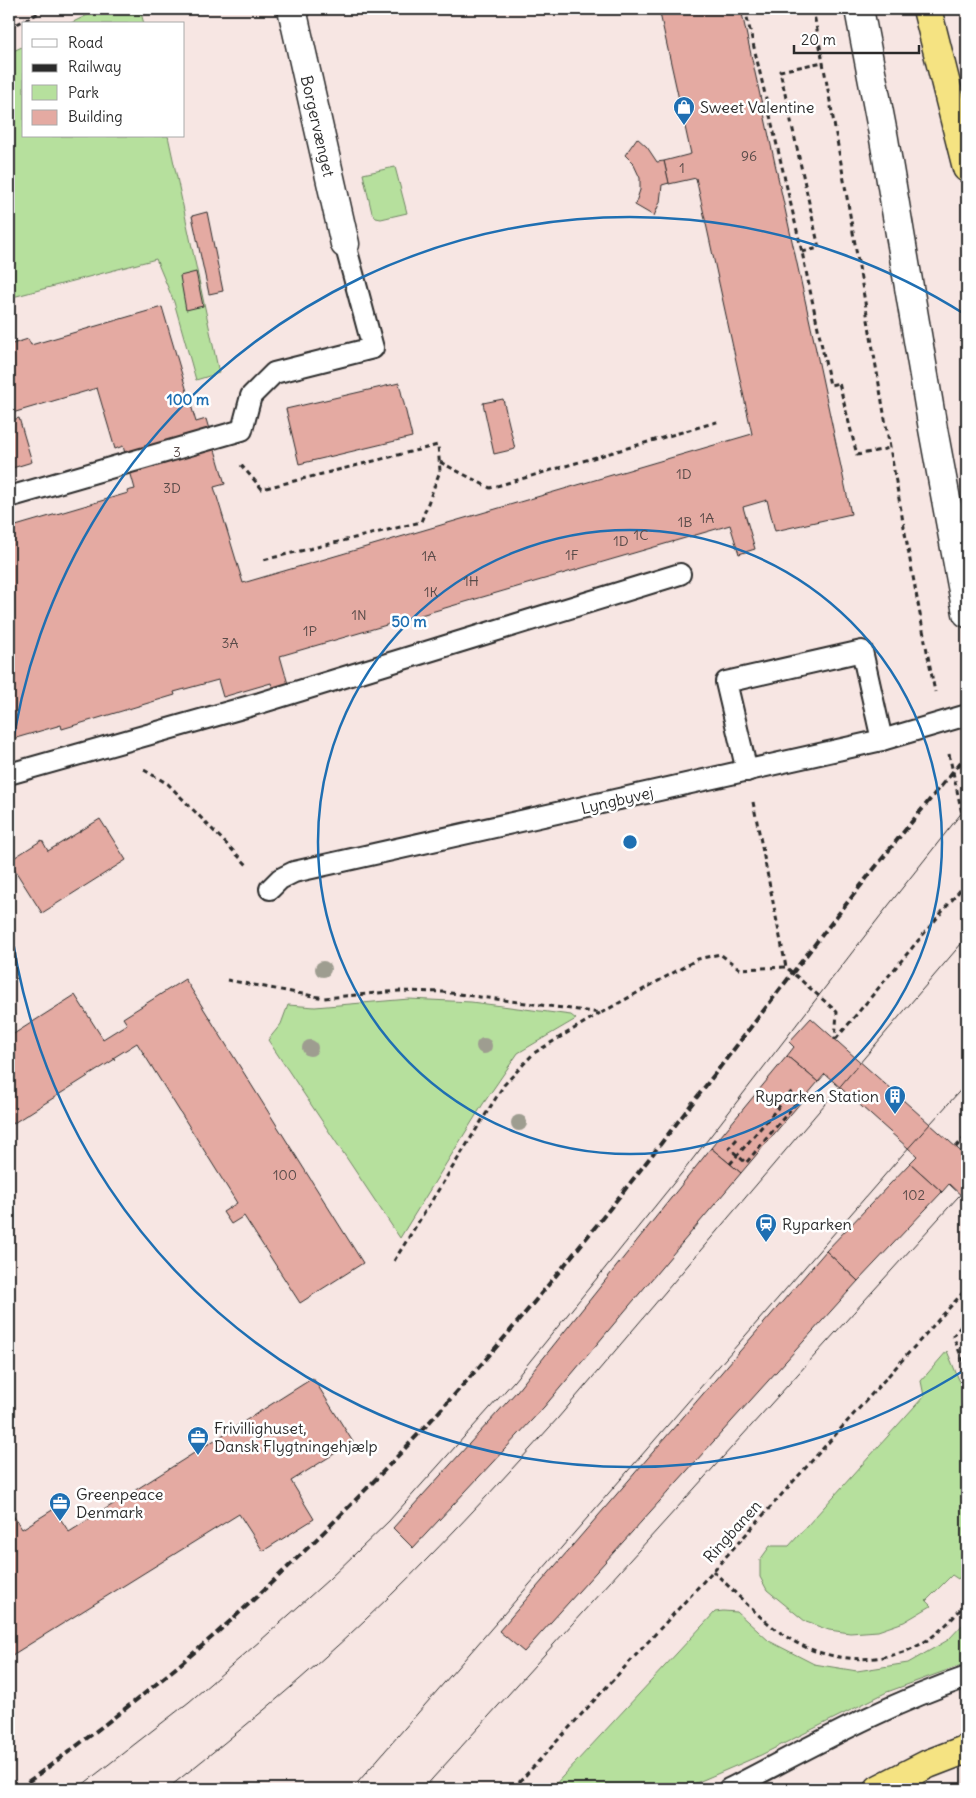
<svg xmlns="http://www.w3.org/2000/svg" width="976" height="1798" viewBox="0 0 976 1798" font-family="Delius,sans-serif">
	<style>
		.green { fill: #b6e09d; stroke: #708664 }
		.building { fill: #e4aaa2; stroke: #2b2b2b }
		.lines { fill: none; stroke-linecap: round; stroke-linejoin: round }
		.lane-casing { stroke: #2b2b2b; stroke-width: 24 }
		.street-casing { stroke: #2b2b2b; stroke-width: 31 }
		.secondary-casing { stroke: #2b2b2b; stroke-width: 31 }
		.highway-casing { stroke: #2b2b2b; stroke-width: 31 }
		.path { stroke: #2b2b2b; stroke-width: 3; stroke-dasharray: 5 4; stroke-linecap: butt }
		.lane { stroke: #fff; stroke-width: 20 }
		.street { stroke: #fff; stroke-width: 28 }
		.secondary { stroke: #fff; stroke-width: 28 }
		.highway { stroke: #f5e382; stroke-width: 28 }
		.tram { stroke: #2b2b2b; stroke-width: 1 }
		.rail { stroke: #2b2b2b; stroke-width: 4; stroke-dasharray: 8 4; stroke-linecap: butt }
		.tree { fill: #9e9d90 }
		.ring { fill: none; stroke: #1f6fb2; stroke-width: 2.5 }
		.labels { text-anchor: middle; stroke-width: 5; stroke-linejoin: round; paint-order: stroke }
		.number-label { font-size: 14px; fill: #594b49 }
		.poi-label { font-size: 16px; fill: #2b2b2b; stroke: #fff; text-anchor: start }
		.street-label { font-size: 16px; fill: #2b2b2b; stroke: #fff }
		.centre { fill: #1f6fb2; stroke: #fff; stroke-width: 2.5 }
		.ring-label { font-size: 15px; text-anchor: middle; font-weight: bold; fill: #1f6fb2; stroke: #fff; stroke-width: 5; stroke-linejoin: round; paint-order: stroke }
	</style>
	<rect width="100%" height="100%" fill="#f7e6e3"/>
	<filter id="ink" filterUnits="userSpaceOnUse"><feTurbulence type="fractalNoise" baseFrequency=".02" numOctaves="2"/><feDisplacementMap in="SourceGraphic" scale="10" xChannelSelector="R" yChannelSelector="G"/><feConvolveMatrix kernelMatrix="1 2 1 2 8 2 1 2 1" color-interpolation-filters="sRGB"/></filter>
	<g filter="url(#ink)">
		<g class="green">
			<path d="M 100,9 L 140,9 L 144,24 L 69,24 Z"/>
			<path d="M 24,46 L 24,136 L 168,136 L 219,373 L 196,380 L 174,302 L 156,259 L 9,298 L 9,53 Z"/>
			<path d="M 395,167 L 407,213 L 381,219 L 376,218 L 372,213 L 363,174 Z"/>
			<path d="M 409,999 L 471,1002 L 571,1015 L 576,1019 L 518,1053 L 483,1104 L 400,1238 L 268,1040 L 281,1024 L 288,1005 L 315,1007 Z"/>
			<path d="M 947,1351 L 967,1399 L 967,1569 L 958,1579 L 952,1575 L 926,1601 L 931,1606 L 904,1622 L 878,1631 L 850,1633 L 829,1630 L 806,1622 L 767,1590 L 760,1577 L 760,1560 L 770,1546 L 789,1546 L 924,1396 L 921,1381 Z"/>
			<path d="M 723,1611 L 737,1612 L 769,1641 L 814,1664 L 857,1671 L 908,1663 L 948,1640 L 967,1620 L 967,1663 L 887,1692 L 761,1755 L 682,1789 L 551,1789 L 715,1612 Z"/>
		</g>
		<g class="building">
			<path d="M 659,9 L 741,9 L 818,359 L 851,514 L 775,531 L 767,500 L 743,507 L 755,549 L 739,554 L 730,525 L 280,656 L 290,691 L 274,695 L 271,683 L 223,697 L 218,680 L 174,692 L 175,695 L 62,729 L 61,725 L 9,740 L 9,528 L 128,493 L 127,491 L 135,489 L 123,446 L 115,449 L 97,388 L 9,414 L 9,345 L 28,339 L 31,345 L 162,307 L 196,422 L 206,419 L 225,484 L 214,487 L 243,583 L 752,434 L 696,178 L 669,184 L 664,161 L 691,154 Z"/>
			<path d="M 637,138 L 647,147 L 657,162 L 664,161 L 669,183 L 662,185 L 660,202 L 654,216 L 635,205 L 640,190 L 640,178 L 633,163 L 625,155 Z"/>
			<path d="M 207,212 L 223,291 L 209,294 L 192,216 Z"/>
			<path d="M 196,272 L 203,306 L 186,310 L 180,276 Z"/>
			<path d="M 399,383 L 412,437 L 299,464 L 286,409 Z"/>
			<path d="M 503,399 L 515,449 L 494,454 L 483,403 Z"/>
			<path d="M 19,418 L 32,462 L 9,469 L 9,421 Z"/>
			<path d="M 100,819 L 126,860 L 42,913 L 9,861 L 42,840 L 48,851 Z"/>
			<path d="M 185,979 L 363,1263 L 300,1303 L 244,1216 L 231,1224 L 223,1212 L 237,1203 L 137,1043 L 113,1058 L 115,1059 L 9,1126 L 9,1037 L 75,995 L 103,1039 L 127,1024 L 123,1018 Z"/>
			<path d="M 811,1018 L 967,1157 L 967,1201 L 949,1184 L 942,1192 L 910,1163 L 917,1156 L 825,1074 L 818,1082 L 787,1056 L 794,1047 L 789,1042 Z"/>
			<path d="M 787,1056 L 818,1082 L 741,1173 L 711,1148 Z"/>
			<path d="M 711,1148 L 741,1173 L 544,1407 L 413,1548 L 393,1528 L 517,1391 Z"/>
			<path d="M 910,1163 L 942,1192 L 858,1281 L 826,1251 Z"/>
			<path d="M 826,1251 L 858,1281 L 524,1652 L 499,1631 Z"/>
			<path d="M 313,1378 L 353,1442 L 291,1481 L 314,1519 L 263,1551 L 239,1514 L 9,1657 L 9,1509 L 22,1529 L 54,1509 L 69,1532 Z"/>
		</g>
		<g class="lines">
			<g class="lane-casing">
				<g id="lane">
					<path d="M 9,497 L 242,430 L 251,396 L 274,373 L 373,348 L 345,244"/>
					<path d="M 747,771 L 726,682 L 862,651 L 882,740"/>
					<path d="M 9,774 L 260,703 L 680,574"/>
					<path d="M 270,889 L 280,879 L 294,872 L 882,740 L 967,715"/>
					<path d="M 729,1789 C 807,1749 884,1705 967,1677"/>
				</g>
			</g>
			<g class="street-casing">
				<path id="street" d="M 292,9 L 345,244"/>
			</g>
			<g class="secondary-casing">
				<path id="secondary" d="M 859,9 L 884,139 L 933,429 L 967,613"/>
			</g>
			<g class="highway-casing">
				<g id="highway">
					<path d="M 927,9 L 967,168"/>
					<path d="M 879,1789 L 928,1764 L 967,1749"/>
				</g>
			</g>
			<g class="path">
				<path d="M 745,9 L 802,252 L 830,385 L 839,383 L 857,455 L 890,448"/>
				<path d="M 813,9 C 856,236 890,465 935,692"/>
				<path d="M 9,28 L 47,9"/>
				<path d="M 802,252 L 819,248 L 780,71 L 823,62"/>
				<path d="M 440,462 L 490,488 L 720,421"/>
				<path d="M 241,465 L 262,489 L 438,445 L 440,471 L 421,522 L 263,560"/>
				<path d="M 949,754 L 967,836"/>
				<path d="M 144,770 L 168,784 L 247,865"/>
				<path d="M 753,802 L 786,967 L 837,1012 L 835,1040"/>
				<path d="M 227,980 L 324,998 L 399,991 L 443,992 L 601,1013 L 698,959 L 720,954 L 740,969 L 786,967"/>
				<path d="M 836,1039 L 967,882"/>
				<path d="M 737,1139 L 729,1148 L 746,1163 L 801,1097"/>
				<path d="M 956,1147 L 967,1135"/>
				<path d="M 730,1164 L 793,1090"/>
				<path d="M 394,1261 L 504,1085 L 534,1053 L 600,1013"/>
				<path d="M 967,1319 L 953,1336 L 967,1370"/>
				<path d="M 713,1571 C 737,1594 761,1621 790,1639 C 827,1662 880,1666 919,1645 C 938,1635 953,1618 967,1602"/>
				<path d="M 513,1789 L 713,1571 L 967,1288"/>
			</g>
			<use href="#lane" class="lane"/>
			<use href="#street" class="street"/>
			<use href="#secondary" class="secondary"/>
			<use href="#highway" class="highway"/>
			<g class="tram">
				<path d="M 77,1789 L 189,1702 L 260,1641 L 328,1580 L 389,1521 L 514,1381 L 685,1169 L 888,906 L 967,806"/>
				<path d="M 167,1789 C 235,1735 302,1680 365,1620 C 433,1556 496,1487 558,1418 L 967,937"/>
				<path d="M 352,1789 L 903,1154 L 967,1083"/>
				<path d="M 423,1789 L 967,1187"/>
			</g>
			<path class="rail" d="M 18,1789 C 94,1734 170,1676 239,1613 C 326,1533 408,1448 486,1359 C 654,1164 801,952 967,755"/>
		</g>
		<g class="tree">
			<circle cx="323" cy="969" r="8"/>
			<circle cx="484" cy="1046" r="8"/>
			<circle cx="310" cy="1048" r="8"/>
			<circle cx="519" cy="1123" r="8"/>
		</g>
	</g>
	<g class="ring">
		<circle cx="630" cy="842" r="312"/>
		<path d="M966 1369A625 625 0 0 1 9 913M9 771A625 625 0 0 1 966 315"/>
	</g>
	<defs>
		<g id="shop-pin" transform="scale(1.125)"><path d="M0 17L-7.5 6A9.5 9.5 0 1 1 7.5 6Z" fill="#1f6fb2" stroke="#fff"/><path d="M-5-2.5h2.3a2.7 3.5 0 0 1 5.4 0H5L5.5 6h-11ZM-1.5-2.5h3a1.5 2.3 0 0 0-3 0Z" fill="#fff"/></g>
		<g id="building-pin" transform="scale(1.125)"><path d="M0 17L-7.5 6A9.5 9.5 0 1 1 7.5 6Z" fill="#1f6fb2" stroke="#fff"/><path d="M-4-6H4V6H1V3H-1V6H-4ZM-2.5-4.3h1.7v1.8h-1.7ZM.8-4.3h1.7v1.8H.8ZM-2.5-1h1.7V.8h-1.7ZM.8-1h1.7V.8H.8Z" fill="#fff"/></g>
		<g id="station-pin" transform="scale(1.125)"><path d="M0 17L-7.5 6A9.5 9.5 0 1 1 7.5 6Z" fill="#1f6fb2" stroke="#fff"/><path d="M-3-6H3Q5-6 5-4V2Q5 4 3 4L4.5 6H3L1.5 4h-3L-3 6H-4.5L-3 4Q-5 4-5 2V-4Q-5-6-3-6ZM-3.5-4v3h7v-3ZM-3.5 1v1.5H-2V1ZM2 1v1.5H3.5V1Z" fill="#fff"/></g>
		<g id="office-pin" transform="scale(1.125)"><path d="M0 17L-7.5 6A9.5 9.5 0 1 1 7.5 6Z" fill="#1f6fb2" stroke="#fff"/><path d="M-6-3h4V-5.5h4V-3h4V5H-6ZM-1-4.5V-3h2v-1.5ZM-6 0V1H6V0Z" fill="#fff"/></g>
	</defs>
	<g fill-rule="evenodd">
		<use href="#shop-pin" x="684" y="107"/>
		<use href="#building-pin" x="895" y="1096"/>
		<use href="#station-pin" x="766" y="1224"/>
		<use href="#office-pin" x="198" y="1437"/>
		<use href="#office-pin" x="60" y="1503"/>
	</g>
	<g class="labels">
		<g class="number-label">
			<text x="749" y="161">96</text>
			<text x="682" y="173">1</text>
			<text x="177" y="457">3</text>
			<text x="684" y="479">1D</text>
			<text x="172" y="493">3D</text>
			<text x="707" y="523">1A</text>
			<text x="685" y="527">1B</text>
			<text x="641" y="540">1C</text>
			<text x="621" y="546">1D</text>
			<text x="572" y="560">1F</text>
			<text x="429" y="561">1A</text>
			<text x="471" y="586">1H</text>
			<text x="431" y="597">1K</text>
			<text x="359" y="620">1N</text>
			<text x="310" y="636">1P</text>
			<text x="230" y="648">3A</text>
			<text x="285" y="1180">100</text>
			<text x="914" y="1200">102</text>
		</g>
		<g class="poi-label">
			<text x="700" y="113">Sweet Valentine</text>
			<text x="879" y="1102" text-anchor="end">Ryparken Station</text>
			<text x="782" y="1230">Ryparken</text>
			<text x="214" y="1434">Frivillighuset,<tspan x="214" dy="18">Dansk Flygtningehjælp</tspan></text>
			<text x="76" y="1500">Greenpeace<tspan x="76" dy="18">Denmark</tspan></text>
		</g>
		<g class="street-label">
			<text transform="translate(318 126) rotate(77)" y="6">Borgervænget</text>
			<text transform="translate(617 800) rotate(-13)" y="6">Lyngbyvej</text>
			<text transform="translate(732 1531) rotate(-48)" y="6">Ringbanen</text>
		</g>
	</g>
	<circle cx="630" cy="842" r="8" class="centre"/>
	<g class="ring-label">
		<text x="188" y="405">100 m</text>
		<text x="409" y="627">50 m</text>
	</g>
	<rect width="976" height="1798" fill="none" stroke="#fff" stroke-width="30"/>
	<rect x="15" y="15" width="946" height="1768" fill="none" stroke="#2b2b2b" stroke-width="2" filter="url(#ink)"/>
	<rect x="22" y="22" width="162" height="115" fill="#ffffff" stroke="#aaaaaa"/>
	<rect x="32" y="39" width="25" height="8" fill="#ffffff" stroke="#aaaaaa"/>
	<text x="68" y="48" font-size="15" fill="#2b2b2b">Road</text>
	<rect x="32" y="64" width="25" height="8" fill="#2b2b2b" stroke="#aaaaaa"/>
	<text x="68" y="72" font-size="15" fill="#2b2b2b">Railway</text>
	<rect x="32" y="85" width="25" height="15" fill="#b6e09d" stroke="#aaaaaa"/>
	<text x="68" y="98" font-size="15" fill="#2b2b2b">Park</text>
	<rect x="32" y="110" width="25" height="15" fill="#e4aaa2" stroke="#aaaaaa"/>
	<text x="68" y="122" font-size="15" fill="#2b2b2b">Building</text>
	<path d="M794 45v8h125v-8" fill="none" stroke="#2b2b2b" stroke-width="2.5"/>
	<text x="801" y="45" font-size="15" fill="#2b2b2b" stroke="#ffffff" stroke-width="4" paint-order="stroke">20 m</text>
</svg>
